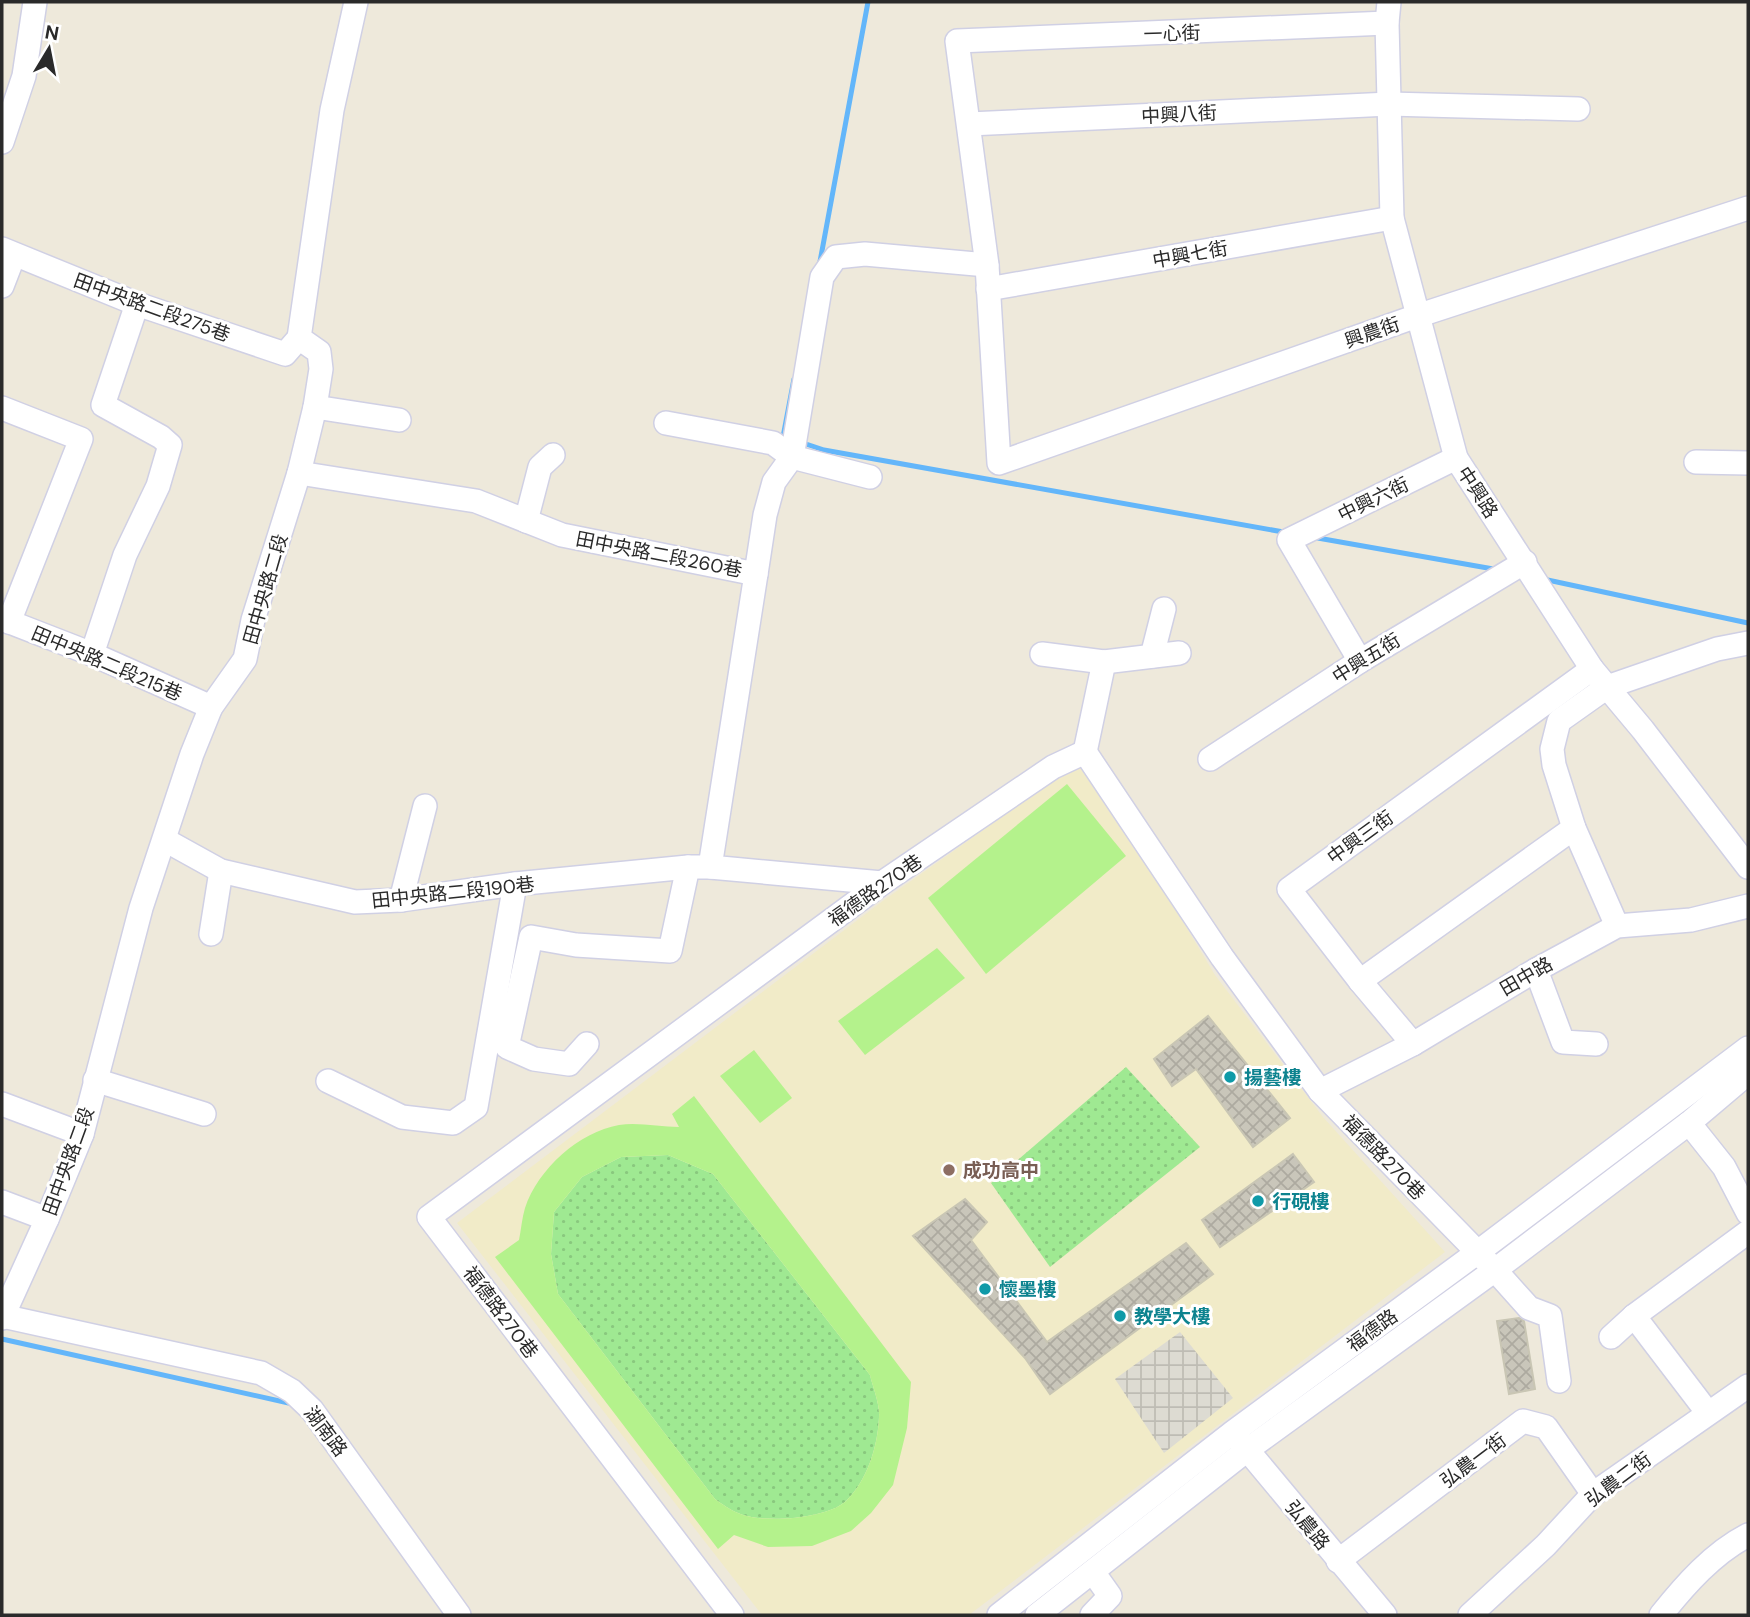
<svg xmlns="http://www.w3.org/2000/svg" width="1750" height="1617" viewBox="0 0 1750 1617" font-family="'DM Sans','Noto Sans TC',sans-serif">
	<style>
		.education { fill: #f1ebc8 }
		.grass { fill: url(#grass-dots) }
		.pitch { fill: #b4f28c; fill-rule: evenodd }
		.plaza { fill: url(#plaza-grid) }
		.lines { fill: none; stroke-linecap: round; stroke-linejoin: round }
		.stream { stroke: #63b6fa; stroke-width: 5 }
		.building { fill: url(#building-cross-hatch); stroke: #c9c6b4; stroke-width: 2 }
		.minor-casing { stroke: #d0d0e4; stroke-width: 26 }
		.minor { stroke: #fff; stroke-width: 23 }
		.culture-dot { fill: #0f9aa8; stroke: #fff; stroke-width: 2.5 }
		.education-dot { fill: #8d6e63; stroke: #fff; stroke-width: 2.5 }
		.labels { text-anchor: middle; stroke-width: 6; stroke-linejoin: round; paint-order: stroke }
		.street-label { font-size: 19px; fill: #2a2a2a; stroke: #fff }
		.culture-label { font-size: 19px; font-weight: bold; fill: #0d838f; stroke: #fff; text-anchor: start }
		.education-label { font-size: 19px; font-weight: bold; fill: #785e54; stroke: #fff; text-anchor: start }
	</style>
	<defs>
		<pattern id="grass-dots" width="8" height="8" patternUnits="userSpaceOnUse" patternTransform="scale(1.75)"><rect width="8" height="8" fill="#9fe992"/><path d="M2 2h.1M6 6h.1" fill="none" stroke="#89c87e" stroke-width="1.8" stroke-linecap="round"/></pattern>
		<pattern id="plaza-grid" width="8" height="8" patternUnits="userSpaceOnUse" patternTransform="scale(1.75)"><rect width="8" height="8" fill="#dddbd2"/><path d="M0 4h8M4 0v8" fill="none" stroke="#bebcb4"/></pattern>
		<pattern id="building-cross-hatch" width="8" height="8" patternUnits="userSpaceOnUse" patternTransform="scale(1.75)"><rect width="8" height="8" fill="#c9c6ba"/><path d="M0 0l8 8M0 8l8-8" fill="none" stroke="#adaaa0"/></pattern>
	</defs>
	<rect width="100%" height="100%" fill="#eee9db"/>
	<path class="education" d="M 1077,764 L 1128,830 L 1215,975 L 1323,1117 L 1445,1252 L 969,1615 L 762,1615 L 457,1223 L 884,900 Z"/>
	<g class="grass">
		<path d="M 1126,1067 L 1200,1147 L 1050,1267 L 991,1183 Z"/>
		<path d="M 668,1155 L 713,1174 L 870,1375 C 873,1388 880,1404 879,1417 C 878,1446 867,1481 846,1501 C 827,1519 761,1524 738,1513 C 730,1510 722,1504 715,1499 L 558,1294 L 551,1254 L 554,1212 L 582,1177 L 621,1157 Z"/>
	</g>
	<g class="pitch">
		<path d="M 1067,784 L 1126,856 L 986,974 L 928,898 Z"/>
		<path d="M 937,948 L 965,978 L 865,1055 L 838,1021 Z"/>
		<path d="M 754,1050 L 792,1098 L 760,1123 L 720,1076 Z"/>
		<path d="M 694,1096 L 911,1382 L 907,1428 L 893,1485 L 871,1513 L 851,1531 L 812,1546 L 768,1547 L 734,1535 L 718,1549 L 495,1257 L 519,1240 C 521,1230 522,1218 525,1208 C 538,1169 579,1132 619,1125 C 638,1122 660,1127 679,1127 L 672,1114 ZM 668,1155 L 713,1174 L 870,1375 C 873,1388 880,1404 879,1417 C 878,1446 867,1481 846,1501 C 827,1519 761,1524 738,1513 C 730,1510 722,1504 715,1499 L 558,1294 L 551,1254 L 554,1212 L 582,1177 L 621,1157 Z"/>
	</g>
	<path class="plaza" d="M 1180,1332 L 1233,1398 L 1164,1453 L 1115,1379 Z"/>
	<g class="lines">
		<g class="stream">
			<path d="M 819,267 L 868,2"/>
			<path d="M 787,439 L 783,437 L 794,379"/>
			<path d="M 800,442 L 824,450 L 1289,533"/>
			<path d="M 1312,537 L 1499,570"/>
			<path d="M 1543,579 L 1748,623"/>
			<path d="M 2,1339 L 293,1404"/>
		</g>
	</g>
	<g class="building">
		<path d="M 1208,1016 L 1290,1118 L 1253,1147 L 1196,1069 L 1172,1086 L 1154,1059 Z"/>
		<path d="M 1293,1154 L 1314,1182 L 1220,1247 L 1202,1220 Z"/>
		<path d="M 965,1199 L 987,1222 L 971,1240 L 1047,1342 L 1186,1243 L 1213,1274 L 1050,1394 L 1025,1358 L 913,1236 Z"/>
		<path d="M 1519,1318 L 1524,1321 L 1535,1389 L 1509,1394 L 1497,1321 Z"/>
	</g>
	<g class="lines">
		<g class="minor-casing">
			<g id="minor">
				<path d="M 1389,2 L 1387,23 L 1392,218 L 1456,458 L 1592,669 L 1643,730 L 1748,867"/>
				<path d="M 1387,23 L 957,41 L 987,265 L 999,463 L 1417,316 L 1748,208"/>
				<path d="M 969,124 L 1389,104 L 1578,109"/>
				<path d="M 2,142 L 24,76 L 35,2"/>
				<path d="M 2,249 L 137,304 L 285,354 L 299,338"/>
				<path d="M 2,286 L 14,255"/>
				<path d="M 988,289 L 1392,218"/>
				<path d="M 315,407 L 399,420"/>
				<path d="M 2,408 L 81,439 L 9,622"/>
				<path d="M 666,423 L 773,443 L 792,457 L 870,477"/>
				<path d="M 1696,462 L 1748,463"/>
				<path d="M 299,473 L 476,501 L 562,535 L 756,574 L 765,515 L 774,482 L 792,457 L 822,277 L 836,257 L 865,254 L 987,265"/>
				<path d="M 526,521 L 540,467 L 553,455"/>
				<path d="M 756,574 L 710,867 L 882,883"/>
				<path d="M 2,619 L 92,654 L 211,707"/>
				<path d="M 92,654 L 125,555 L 158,486 L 170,445 L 161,437 L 103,405 L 137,304"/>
				<path d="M 1042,654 L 1104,662 L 1179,653"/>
				<path d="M 1152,656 L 1164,609"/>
				<path d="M 1360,661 L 1289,540 L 1456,458"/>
				<path d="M 1085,752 L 1104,662"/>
				<path d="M 1210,759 L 1360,661 L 1525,562"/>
				<path d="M 165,840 L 221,871 L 355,902 L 401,900 L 515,884 L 688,867 L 710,867"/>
				<path d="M 401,900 L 425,806"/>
				<path d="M 1617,926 L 1574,828 L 1554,765 L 1552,749 L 1559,721 L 1607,687 L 1717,649 L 1748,643"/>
				<path d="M 211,934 L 221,871"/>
				<path d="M 1536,970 L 1563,1042 L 1596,1044"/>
				<path d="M 1360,981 L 1574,828"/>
				<path d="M 587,1044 L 569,1064 L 534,1059 L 507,1047 L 531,937 L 576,945 L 670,951 L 688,867"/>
				<path d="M 1413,1044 L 1360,981 L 1289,889 L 1592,669"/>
				<path d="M 95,1080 L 204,1114"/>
				<path d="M 328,1081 L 402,1117 L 453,1123 L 476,1107 L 515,884"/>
				<path d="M 1320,1091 L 1413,1044 L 1536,970 L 1617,926 L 1691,920 L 1748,906"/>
				<path d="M 2,1104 L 82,1134"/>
				<path d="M 1689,1123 L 1724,1167 L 1748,1213"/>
				<path d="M 2,1202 L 47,1219"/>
				<path d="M 2,1316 L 261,1373 L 292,1391 L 312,1410 L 459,1615"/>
				<path d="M 1634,1316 L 1708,1413"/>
				<path d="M 2,1318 L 47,1219 L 82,1134 L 141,908 L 192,754 L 211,707 L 245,659 L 253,620 L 299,473 L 315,407 L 321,369 L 319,352 L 299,338 L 332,110 L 356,2"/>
				<path d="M 1611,1337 L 1634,1316 L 1748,1232"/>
				<path d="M 1239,1440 L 1385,1615"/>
				<path d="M 1338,1561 L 1523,1421 L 1546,1427 L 1593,1494"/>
				<path d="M 732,1615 L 429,1217 L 882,883 L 1053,767 L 1085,752 L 1222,957 L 1320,1091 L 1495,1270 L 1529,1308 L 1550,1316 L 1559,1381"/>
				<path d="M 999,1615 L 1232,1433 L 1478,1252 L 1748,1048"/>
				<path d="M 1037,1615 L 1247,1450 L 1495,1270 L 1689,1123 L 1748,1073"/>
				<path d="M 1092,1615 L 1110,1596 L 1093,1572"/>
				<path d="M 1470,1615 L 1546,1545 L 1593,1494 L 1748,1386"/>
				<path d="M 1661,1615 C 1685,1585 1713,1553 1748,1535"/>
			</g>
		</g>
		<use href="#minor" class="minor"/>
	</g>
	<g class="culture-dot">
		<circle cx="1230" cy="1077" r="7"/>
		<circle cx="1258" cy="1201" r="7"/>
		<circle cx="985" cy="1289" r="7"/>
		<circle cx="1120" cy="1316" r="7"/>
	</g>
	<circle class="education-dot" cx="949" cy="1170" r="7"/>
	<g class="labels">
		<g class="street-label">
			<text transform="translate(1172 33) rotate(-2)" y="7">一心街</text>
			<text transform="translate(1179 114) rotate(-3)" y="7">中興八街</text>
			<text transform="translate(1190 254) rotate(-10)" y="7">中興七街</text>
			<text transform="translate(152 307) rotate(20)" y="7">田中央路二段275巷</text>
			<text transform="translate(1372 332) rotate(-19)" y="7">興農街</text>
			<text transform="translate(1478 492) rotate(57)" y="7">中興路</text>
			<text transform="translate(1373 499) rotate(-26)" y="7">中興六街</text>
			<text transform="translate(659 554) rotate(11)" y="7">田中央路二段260巷</text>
			<text transform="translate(265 589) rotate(-74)" y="7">田中央路二段</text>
			<text transform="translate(1366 658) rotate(-32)" y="7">中興五街</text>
			<text transform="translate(107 663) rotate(23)" y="7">田中央路二段215巷</text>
			<text transform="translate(1360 837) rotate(-36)" y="7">中興三街</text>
			<text transform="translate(875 890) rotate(-35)" y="7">福德路270巷</text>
			<text transform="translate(453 892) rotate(-6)" y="7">田中央路二段190巷</text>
			<text transform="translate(1526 976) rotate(-30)" y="7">田中路</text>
			<text transform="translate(1384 1157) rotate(46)" y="7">福德路270巷</text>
			<text transform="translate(68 1161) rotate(-70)" y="7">田中央路二段</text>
			<text transform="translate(501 1312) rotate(53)" y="7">福德路270巷</text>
			<text transform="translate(1372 1330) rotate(-36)" y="7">福德路</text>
			<text transform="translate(326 1431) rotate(53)" y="7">湖南路</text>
			<text transform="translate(1473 1460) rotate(-37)" y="7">弘農一街</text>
			<text transform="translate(1618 1479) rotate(-37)" y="7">弘農二街</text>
			<text transform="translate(1308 1525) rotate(51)" y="7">弘農路</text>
		</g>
		<g class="culture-label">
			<text x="1244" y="1084">揚藝樓</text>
			<text x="1272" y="1208">行硯樓</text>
			<text x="999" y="1296">懷墨樓</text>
			<text x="1134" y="1323">教學大樓</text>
		</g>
		<g class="education-label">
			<text x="963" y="1177">成功高中</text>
		</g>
	</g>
	<rect width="1750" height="1617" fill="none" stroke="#2a2a2a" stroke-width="7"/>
	<g transform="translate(49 49) rotate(10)" stroke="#ffffff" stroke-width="5" paint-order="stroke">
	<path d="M0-5L12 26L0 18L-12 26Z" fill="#2a2a2a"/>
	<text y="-10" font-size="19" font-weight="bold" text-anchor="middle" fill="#2a2a2a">N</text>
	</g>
</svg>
